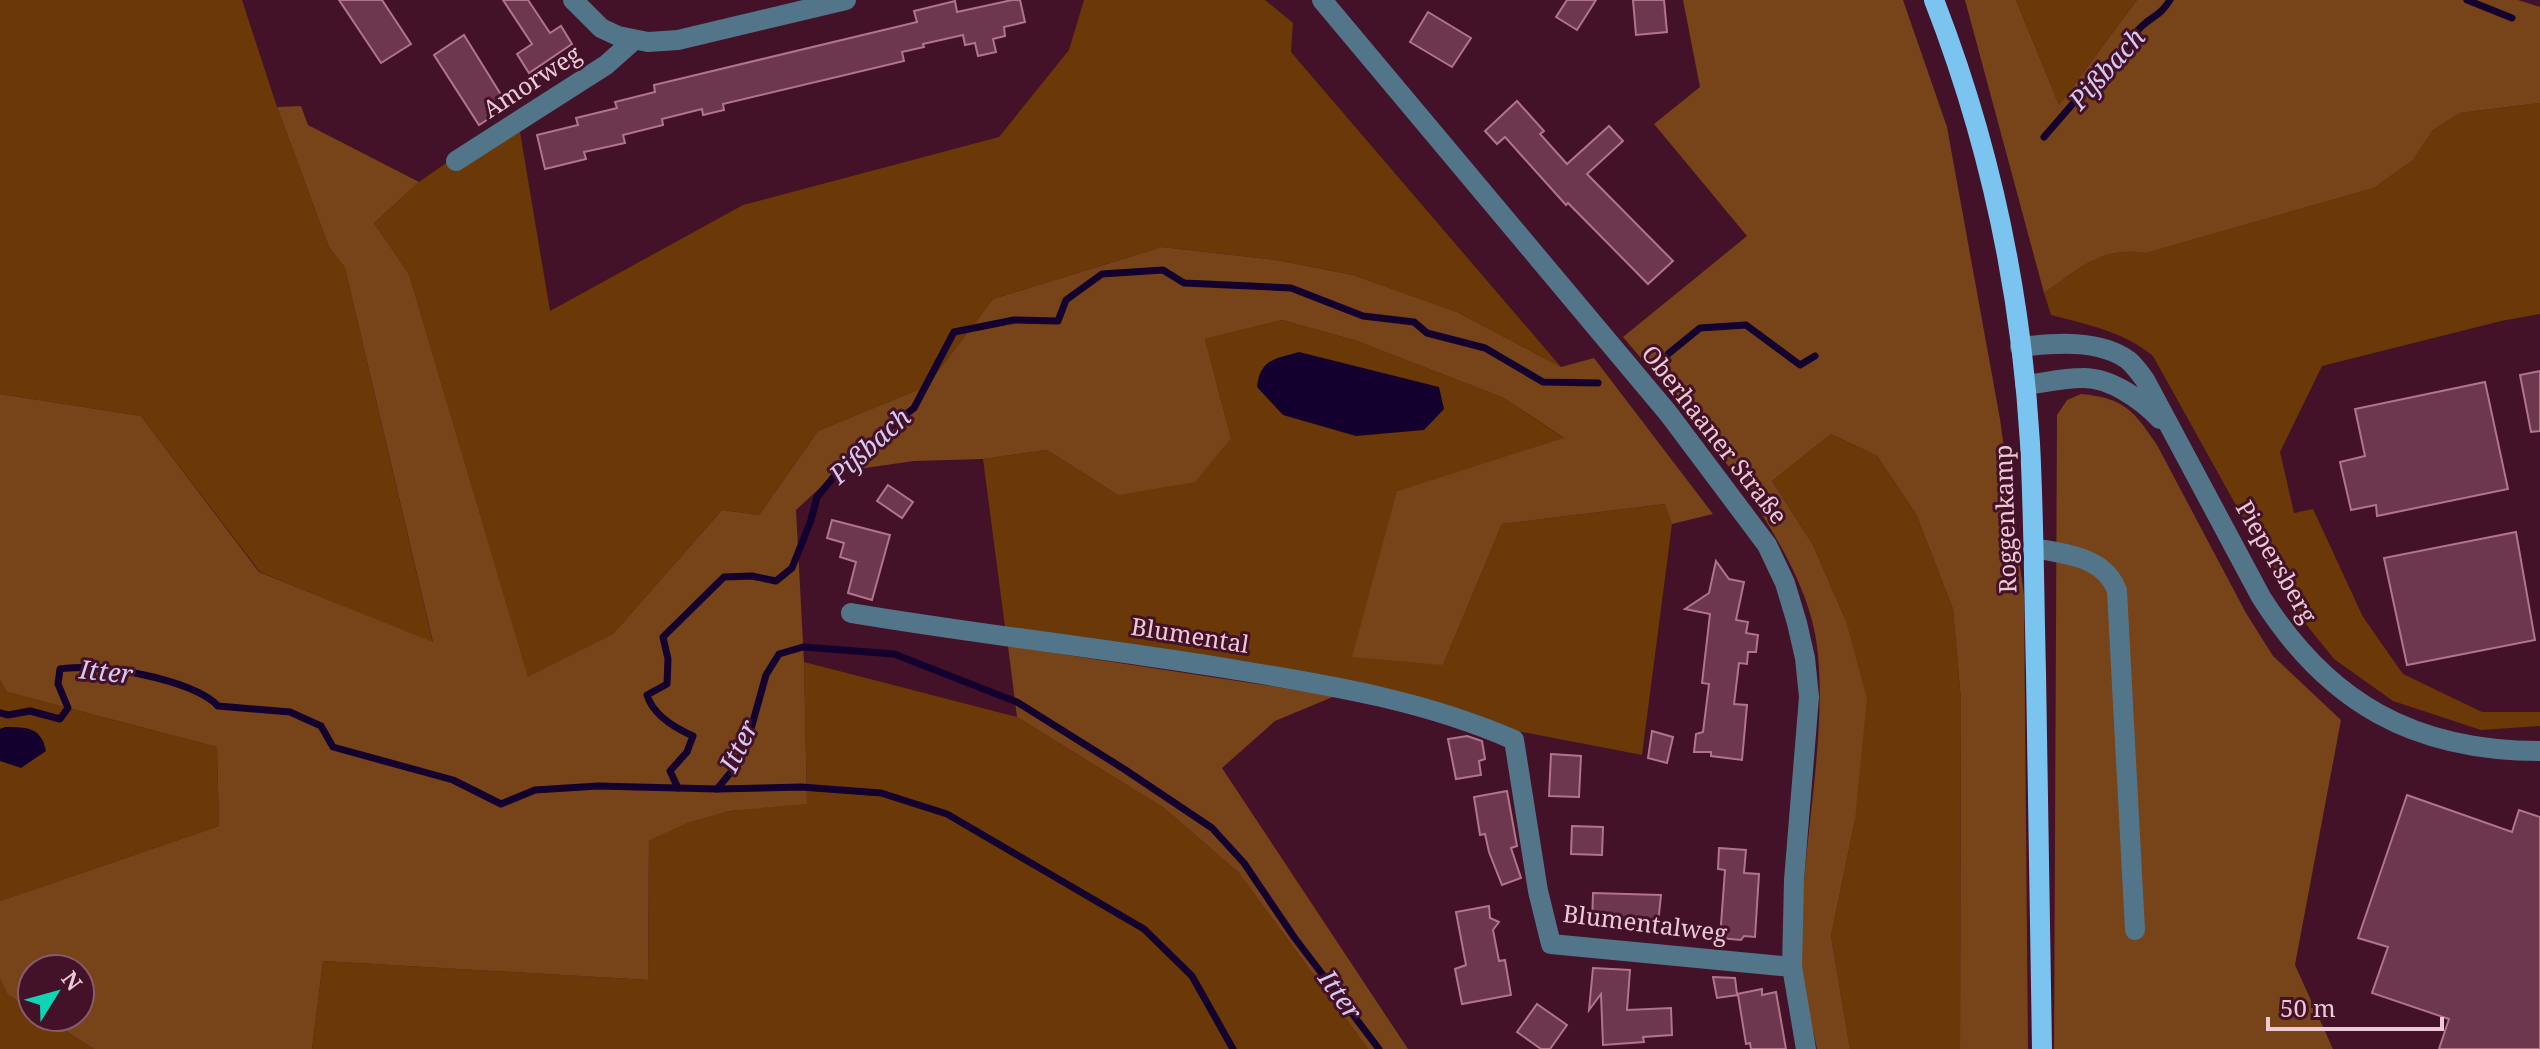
<svg xmlns="http://www.w3.org/2000/svg" width="2540" height="1049" viewBox="0 0 2540 1049" font-family="'Noto Serif',serif">
	<style>
		.green { fill: #6b3808 }
		.forest { fill: #774318 }
		.water { fill: #14002f }
		.lines { fill: none; stroke-linecap: round; stroke-linejoin: round }
		.stream { stroke: #14002f; stroke-width: 7 }
		.building { fill: #6d374d; stroke: #b1758b; stroke-width: 2 }
		.minor { stroke: #53758a; stroke-width: 20 }
		.major { stroke: #7bc4f0; stroke-width: 20 }
		.labels { text-anchor: middle; stroke-width: 6; stroke-linejoin: round; paint-order: stroke }
		.street-label { font-size: 24px; fill: #eccad5; stroke: #431128 }
		.water-label { font-size: 26px; font-style: italic; fill: #d4caf3; stroke: #431128 }
	</style>
	<rect width="100%" height="100%" fill="#431128"/>
	<g class="green">
		<path d="M 0,0 L 242,0 L 277,107 L 329,247 L 345,268 L 433,643 L 260,572 L 141,416 L 0,394 Z"/>
		<path d="M 1084,0 L 1265,0 L 1293,23 L 1291,52 L 1561,367 L 1457,312 L 1353,275 L 1276,260 L 1162,247 L 993,299 L 927,386 L 818,431 L 759,515 L 722,510 L 613,634 L 528,678 L 409,274 L 374,223 L 419,182 L 512,117 L 520,132 L 550,311 L 743,205 L 999,137 L 1069,50 Z"/>
		<path d="M 2016,0 L 2137,0 L 2059,105 Z"/>
		<path d="M 2540,103 L 2540,314 L 2501,321 L 2322,366 L 2280,452 L 2294,513 L 2313,509 L 2363,617 L 2403,674 L 2482,712 L 2540,712 L 2540,726 L 2481,730 L 2393,701 L 2334,659 L 2293,608 L 2153,356 C 2123,331 2088,325 2051,315 L 2044,293 C 2079,269 2101,246 2146,253 L 2374,188 L 2413,160 L 2433,130 L 2460,113 Z"/>
		<path d="M 1282,320 L 1357,341 L 1504,398 L 1565,439 L 1397,491 L 1443,665 L 1502,524 L 1666,504 L 1672,524 L 1642,755 L 1507,729 L 1473,713 L 1326,677 L 1005,627 L 983,459 L 1047,450 L 1118,495 L 1231,438 L 1205,339 Z"/>
		<path d="M 1831,434 L 1877,456 L 1916,514 L 1953,609 L 1961,701 L 1960,1049 L 1850,1049 L 1831,936 L 1855,820 L 1846,621 L 1813,545 L 1772,481 Z"/>
		<path d="M 804,662 L 1017,717 L 1164,808 L 1238,872 L 1368,1049 L 312,1049 L 323,961 L 648,980 L 649,841 L 686,823 L 730,811 L 807,803 Z"/>
		<path d="M 0,680 L 7,692 L 217,747 L 219,826 L 0,901 Z"/>
		<path d="M 0,979 L 7,994 L 32,1010 L 32,1017 L 44,1017 L 94,1049 L 0,1049 Z"/>
	</g>
	<g class="forest">
		<path d="M 1683,0 L 1903,0 L 1947,127 L 2000,419 L 2024,595 L 2028,1049 L 1960,1049 L 1961,701 L 1953,609 L 1916,514 L 1877,456 L 1831,434 L 1772,481 L 1813,545 L 1846,621 L 1867,699 L 1855,820 L 1831,936 L 1850,1049 L 1817,1049 C 1812,1024 1804,998 1801,972 C 1798,943 1802,911 1804,881 C 1810,809 1826,717 1817,646 C 1805,544 1689,415 1623,337 L 1747,236 L 1654,124 L 1700,87 Z"/>
		<path d="M 1965,0 L 2016,0 L 2059,105 L 2137,0 L 2518,0 L 2540,7 L 2540,103 L 2460,113 L 2433,130 L 2413,160 L 2374,188 L 2146,253 C 2101,246 2079,269 2044,293 Z"/>
		<path d="M 301,106 L 308,125 L 419,182 L 374,223 L 409,274 L 528,677 L 613,634 L 722,510 L 759,515 L 818,431 L 927,386 L 993,299 L 1162,247 L 1276,260 L 1353,275 L 1457,312 L 1561,367 L 1594,358 L 1713,514 L 1672,524 L 1665,504 L 1502,524 L 1443,665 L 1352,657 L 1397,491 L 1564,438 L 1504,398 L 1357,341 L 1282,320 L 1205,339 L 1231,438 L 1195,482 L 1118,495 L 1047,450 L 983,459 L 914,461 L 837,472 L 796,510 L 804,662 L 807,804 L 730,811 L 687,823 L 649,841 L 648,980 L 323,961 L 312,1049 L 94,1049 L 44,1017 L 80,1017 L 80,969 L 32,969 L 32,1010 L 7,994 L 0,979 L 0,901 L 219,826 L 217,747 L 7,692 L 0,680 L 0,394 L 141,416 L 259,572 L 433,642 L 345,268 L 329,247 L 277,107 Z"/>
		<path d="M 2081,394 C 2125,398 2134,411 2157,445 L 2246,613 L 2273,656 L 2341,720 L 2295,965 L 2333,1049 L 2054,1049 L 2057,415 L 2067,400 Z"/>
		<path d="M 1008,646 L 1335,696 L 1275,721 L 1222,768 L 1408,1049 L 1368,1049 L 1238,872 L 1164,808 L 1017,717 Z"/>
	</g>
	<g class="water">
		<path d="M 1299,352 L 1439,387 L 1444,409 L 1424,430 L 1356,436 L 1283,415 L 1257,387 C 1260,359 1275,359 1299,352 Z"/>
		<path d="M 5,727 C 27,727 41,727 46,751 L 21,768 L 0,761 L 0,729 Z"/>
	</g>
	<g class="lines">
		<g class="stream">
			<path d="M 2467,0 L 2512,18"/>
			<path d="M 2044,137 L 2108,63 C 2131,51 2127,40 2142,26 C 2154,15 2160,16 2170,0"/>
			<path d="M 1668,354 L 1700,328 L 1746,325 L 1800,365 L 1815,356"/>
			<path d="M 0,713 L 8,715 L 30,711 L 60,719 L 68,708 L 58,684 L 60,669 C 96,662 193,679 218,706 L 290,712 L 321,726 L 333,747 L 453,780 L 501,804 L 535,790 L 598,786 L 717,789 L 736,766 L 747,743 L 766,675 L 779,654 L 803,647 L 894,654 L 1017,702 L 1124,769 L 1212,828 L 1244,863 L 1294,937 L 1379,1049"/>
			<path d="M 678,788 L 670,771 L 687,752 L 693,736 C 675,728 653,715 647,695 L 667,684 L 668,659 L 663,637 L 724,577 L 752,576 L 776,581 L 792,568 L 811,520 L 817,497 L 846,462 L 914,408 L 954,332 L 1014,320 L 1058,321 L 1066,300 L 1102,274 L 1163,270 L 1184,283 L 1291,288 L 1363,316 L 1414,322 L 1427,333 L 1485,348 L 1543,382 L 1598,383"/>
			<path d="M 717,789 L 801,787 L 881,793 L 947,814 L 1144,929 L 1192,976 L 1233,1049"/>
		</g>
	</g>
	<g class="building">
		<path d="M 339,0 L 382,0 L 411,44 L 381,63 Z"/>
		<path d="M 503,0 L 528,0 L 550,33 L 561,26 L 572,44 L 529,73 L 517,54 L 532,44 Z"/>
		<path d="M 1012,0 L 1020,0 L 1025,22 L 1004,27 L 1005,36 L 993,39 L 996,52 L 978,56 L 975,43 L 965,45 L 963,35 L 923,44 L 924,47 L 902,52 L 904,61 L 723,104 L 724,110 L 703,115 L 702,109 L 662,119 L 663,125 L 623,135 L 625,143 L 584,152 L 586,159 L 545,169 L 537,135 L 578,125 L 576,118 L 617,108 L 615,102 L 655,92 L 654,85 L 917,22 L 914,11 L 955,1 L 957,12 Z"/>
		<path d="M 1567,0 L 1596,0 L 1577,30 L 1556,17 Z"/>
		<path d="M 1633,0 L 1664,0 L 1667,32 L 1636,35 Z"/>
		<path d="M 1428,12 L 1471,38 L 1452,67 L 1410,42 Z"/>
		<path d="M 464,35 L 508,106 L 479,125 L 434,55 Z"/>
		<path d="M 1517,101 L 1544,131 L 1540,134 L 1567,164 L 1609,126 L 1623,141 L 1587,174 L 1673,261 L 1648,284 L 1568,203 L 1566,205 L 1505,137 L 1497,144 L 1485,131 Z"/>
		<path d="M 2540,371 L 2540,431 L 2531,432 L 2520,375 Z"/>
		<path d="M 2485,382 L 2508,489 L 2377,516 L 2376,505 L 2351,510 L 2340,462 L 2365,456 L 2355,409 Z"/>
		<path d="M 888,485 L 913,502 L 902,518 L 877,501 Z"/>
		<path d="M 832,520 L 890,535 L 872,600 L 848,593 L 856,562 L 840,557 L 844,543 L 827,538 Z"/>
		<path d="M 2516,532 L 2535,640 L 2407,665 L 2384,558 Z"/>
		<path d="M 1716,561 L 1729,579 L 1744,582 L 1736,620 L 1748,622 L 1746,633 L 1758,635 L 1756,652 L 1748,652 L 1747,664 L 1739,663 L 1734,704 L 1747,705 L 1742,760 L 1711,756 L 1711,752 L 1694,752 L 1696,734 L 1703,732 L 1709,684 L 1702,683 L 1710,614 L 1685,609 L 1709,593 Z"/>
		<path d="M 1652,731 L 1673,737 L 1667,763 L 1648,758 Z"/>
		<path d="M 1467,736 L 1482,741 L 1485,759 L 1479,761 L 1481,775 L 1456,779 L 1448,739 Z"/>
		<path d="M 1551,754 L 1581,756 L 1579,797 L 1549,796 Z"/>
		<path d="M 1507,791 L 1517,846 L 1511,848 L 1521,878 L 1502,885 L 1489,852 L 1485,834 L 1480,835 L 1474,797 Z"/>
		<path d="M 2407,795 L 2512,832 L 2519,810 L 2540,817 L 2540,1049 L 2439,1049 L 2449,1019 L 2372,993 L 2388,947 L 2358,938 Z"/>
		<path d="M 1572,826 L 1603,827 L 1602,855 L 1571,854 Z"/>
		<path d="M 1719,848 L 1746,850 L 1744,873 L 1759,874 L 1755,937 L 1744,936 L 1741,940 L 1720,938 L 1725,870 L 1718,869 Z"/>
		<path d="M 1593,893 L 1661,895 L 1658,924 L 1592,923 Z"/>
		<path d="M 1489,906 L 1490,918 L 1499,922 L 1493,930 L 1499,961 L 1505,960 L 1511,995 L 1462,1004 L 1455,969 L 1466,965 L 1456,912 Z"/>
		<path d="M 1593,968 L 1630,970 L 1627,1010 L 1671,1008 L 1672,1035 L 1643,1037 L 1644,1042 L 1603,1045 L 1601,994 L 1589,1010 Z"/>
		<path d="M 1713,977 L 1735,978 L 1737,994 L 1762,989 L 1762,995 L 1776,992 L 1786,1049 L 1751,1049 L 1750,1043 L 1746,1044 L 1738,995 L 1717,998 Z"/>
		<path d="M 1537,1004 L 1567,1025 L 1550,1049 L 1541,1049 L 1517,1032 Z"/>
	</g>
	<g class="lines">
		<g class="minor">
			<path d="M 573,0 L 601,28 L 618,36 L 648,42 L 678,40 L 846,0"/>
			<path d="M 1322,0 L 1668,413 L 1767,545 L 1785,583 L 1797,623 L 1805,658 L 1809,697 L 1794,880 L 1792,967 L 1806,1049"/>
			<path d="M 456,161 L 606,65 L 633,41"/>
			<path d="M 2020,347 C 2053,343 2099,339 2128,360 C 2134,365 2140,373 2145,380 L 2261,597 C 2328,703 2414,751 2540,751"/>
			<path d="M 2025,385 C 2043,383 2063,378 2082,378 C 2110,377 2142,400 2160,419"/>
			<path d="M 2033,548 C 2064,554 2105,556 2117,591 L 2135,930"/>
			<path d="M 851,613 C 981,635 1113,649 1243,671 C 1335,686 1428,702 1514,740 L 1538,891 L 1551,944 L 1792,967"/>
		</g>
		<path class="major" d="M 1934,0 C 1989,141 2021,292 2030,443 C 2034,519 2034,596 2036,673 C 2038,798 2040,924 2042,1049"/>
	</g>
	<g class="labels">
		<g class="street-label">
			<text transform="translate(532 82) rotate(-33)" y="8">Amorweg</text>
			<text transform="translate(1714 435) rotate(52)" y="8">Oberhaaner Straße</text>
			<text transform="translate(2006 519) rotate(-92)" y="8">Roggenkamp</text>
			<text transform="translate(2276 562) rotate(60)" y="8">Piepersberg</text>
			<text transform="translate(1190 636) rotate(9)" y="8">Blumental</text>
			<text transform="translate(1645 924) rotate(7)" y="8">Blumentalweg</text>
		</g>
		<g class="water-label">
			<text transform="translate(2107 69) rotate(-48)" y="9">Pißbach</text>
			<text transform="translate(870 446) rotate(-42)" y="9">Pißbach</text>
			<text transform="translate(106 672) rotate(6)" y="9">Itter</text>
			<text transform="translate(739 746) rotate(-64)" y="9">Itter</text>
			<text transform="translate(1340 995) rotate(54)" y="9">Itter</text>
		</g>
	</g>
	<g transform="translate(56 993) rotate(53)"><circle r="38" fill="#431128" stroke="#875b6d" stroke-width="2"/>
	<path d="M0-6L14 30L0 20L-14 30Z" fill="#0ed5b4"/>
	<text y="-12" font-size="22" font-weight="bold" text-anchor="middle" fill="#eccad5">N</text>
	</g>
	<path d="M2268 1017v12h174v-12" fill="none" stroke="#eccad5" stroke-width="4"/>
	<text x="2280" y="1017" font-size="24" fill="#eccad5" stroke="#431128" stroke-width="6" paint-order="stroke">50 m</text>
</svg>
